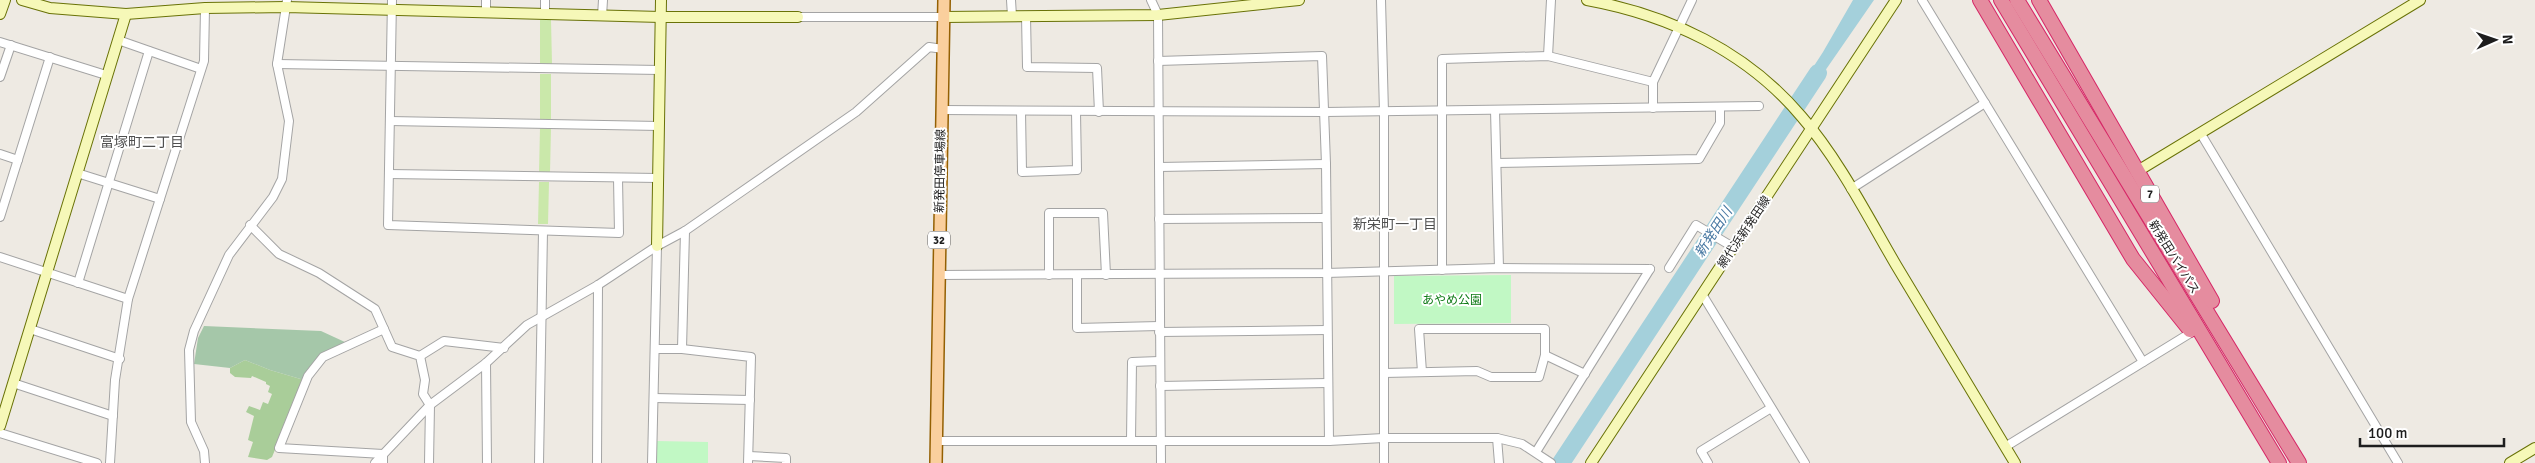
<svg xmlns="http://www.w3.org/2000/svg" width="2535" height="463" viewBox="0 0 2535 463" font-family="Signika,'Noto Sans JP',sans-serif">
	<style>
		.grass { fill: #cae8aa }
		.forest { fill: #a9cd99 }
		.cemetery { fill: #a5c7a9 }
		.park { fill: #c1f8c4 }
		.water { fill: #a4d0db }
		.lines { fill: none; stroke-linecap: round; stroke-linejoin: round }
		.river { stroke: #a4d0db; stroke-width: 18 }
		.street-casing { stroke: #a4a4a4; stroke-width: 10 }
		.secondary-casing { stroke: #697207; stroke-width: 12 }
		.primary-casing { stroke: #946003; stroke-width: 14 }
		.highway-casing { stroke: #d62767; stroke-width: 16 }
		.street { stroke: #fff; stroke-width: 8 }
		.secondary { stroke: #f6f8b8; stroke-width: 10 }
		.primary { stroke: #facf9d; stroke-width: 11 }
		.highway { stroke: #e58c9f; stroke-width: 14 }
		.labels { text-anchor: middle; stroke-width: 4; stroke-linejoin: round; paint-order: stroke }
		.shield { fill: #fff; stroke: #616161; stroke-width: 1 }
		.shield-label { font-size: 11px; font-weight: bold; fill: #1d1d1d }
		.street-label { font-size: 12px; fill: #1d1d1d; stroke: #fff }
		.park-label { font-size: 12px; fill: #0d7a14; stroke: #fff }
		.neighbourhood-label { font-size: 14px; fill: #505050; stroke: #fff }
		.water-label { font-size: 14px; font-style: italic; fill: #4979a3; stroke: #fff }
	</style>
	<rect width="100%" height="100%" fill="#eeeae3"/>
	<g class="grass">
		<path d="M 540,20 L 551,20 L 552,64 L 540,65 Z"/>
		<rect x="540" y="74" width="11" height="45"/>
		<path d="M 540,128 L 551,128 L 550,173 L 539,173 Z"/>
		<path d="M 539,182 L 549,182 L 548,224 L 538,224 Z"/>
	</g>
	<path class="forest" d="M 245,360 L 270,370 L 304,380 L 272,457 L 267,460 L 248,457 L 253,442 L 248,440 L 254,416 L 246,412 L 249,406 L 260,410 L 263,402 L 268,404 L 272,394 L 268,392 L 270,386 L 266,384 L 266,382 L 252,376 L 251,378 L 235,377 L 230,373 L 230,368 Z"/>
	<path class="cemetery" d="M 204,326 L 321,331 L 347,343 L 323,356 L 304,380 L 270,370 L 245,360 L 230,368 L 194,364 L 198,338 Z"/>
	<g class="park">
		<path d="M 1511,275 L 1511,323 L 1394,324 L 1394,276 Z"/>
		<path d="M 656,441 L 708,442 L 708,463 L 656,463 Z"/>
	</g>
	<path class="water" d="M 1853,0 L 1874,0 L 1809,94 L 1801,86 L 1823,52 Z"/>
	<g class="lines">
		<path class="river" d="M 1561,463 L 1818,73"/>
		<g class="street-casing">
			<g id="street">
				<path d="M 392,0 L 388,225 L 619,233 L 618,178"/>
				<path d="M 486,0 L 486,12"/>
				<path d="M 1011,0 L 1012,16"/>
				<path d="M 1151,0 L 1158,15 L 1161,463"/>
				<path d="M 1381,0 L 1384,112 L 1384,463"/>
				<path d="M 1922,0 L 2143,362"/>
				<path d="M 545,13 L 545,0"/>
				<path d="M 602,16 L 603,0"/>
				<path d="M 1026,16 L 1027,67 L 1097,68 L 1099,112"/>
				<path d="M 798,17 L 944,17"/>
				<path d="M 118,40 L 201,69"/>
				<path d="M 0,42 L 106,75"/>
				<path d="M 1548,56 L 1551,0"/>
				<path d="M 1158,61 L 1322,56 L 1326,164 L 1329,441"/>
				<path d="M 277,64 L 660,70"/>
				<path d="M 0,77 L 11,45"/>
				<path d="M 1653,108 L 1653,82 L 1692,0"/>
				<path d="M 942,110 L 1325,112 L 1759,106"/>
				<path d="M 1495,110 L 1499,268"/>
				<path d="M 1021,111 L 1022,172 L 1077,170 L 1076,112"/>
				<path d="M 390,121 L 659,126"/>
				<path d="M 2201,134 L 2398,463"/>
				<path d="M 0,154 L 18,160"/>
				<path d="M 1497,163 L 1699,159 L 1720,123 L 1720,107"/>
				<path d="M 1159,167 L 1326,164"/>
				<path d="M 77,173 L 160,199"/>
				<path d="M 389,174 L 658,178"/>
				<path d="M 1851,189 L 1985,103"/>
				<path d="M 0,217 L 50,57"/>
				<path d="M 1159,219 L 1326,218"/>
				<path d="M 250,225 L 279,254 L 319,273 L 375,309 L 392,347 L 420,356 L 425,380 L 423,394 L 430,405 L 429,463"/>
				<path d="M 0,257 L 128,299"/>
				<path d="M 1669,268 L 1696,225 L 1733,247"/>
				<path d="M 1442,270 L 1442,59 L 1548,56 L 1653,82"/>
				<path d="M 938,275 L 1326,273 L 1499,268 L 1650,269"/>
				<path d="M 1049,275 L 1049,213 L 1103,213 L 1106,275"/>
				<path d="M 1077,275 L 1077,328 L 1159,326"/>
				<path d="M 78,283 L 149,51"/>
				<path d="M 1702,294 L 1805,463"/>
				<path d="M 30,329 L 120,359"/>
				<path d="M 1159,332 L 1327,330"/>
				<path d="M 655,349 L 682,349 L 751,357 L 748,463"/>
				<path d="M 682,349 L 685,231"/>
				<path d="M 420,356 L 444,341 L 504,348"/>
				<path d="M 486,363 L 487,463"/>
				<path d="M 1422,372 L 1419,329 L 1545,329 L 1545,355"/>
				<path d="M 1384,373 L 1477,371 L 1491,377 L 1539,377 L 1545,355 L 1585,374"/>
				<path d="M 13,383 L 113,416"/>
				<path d="M 1160,386 L 1328,383"/>
				<path d="M 654,398 L 750,400"/>
				<path d="M 0,433 L 97,463"/>
				<path d="M 1497,438 L 1499,463"/>
				<path d="M 1131,440 L 1132,362 L 1159,361"/>
				<path d="M 936,441 L 1329,441 L 1383,438 L 1497,438 L 1522,444 L 1551,463"/>
				<path d="M 2005,447 L 2192,332"/>
				<path d="M 1536,452 L 1650,269"/>
				<path d="M 749,456 L 786,458 L 786,463"/>
				<path d="M 110,463 L 115,380 L 128,299 L 204,61 L 205,8"/>
				<path d="M 205,463 L 204,451 L 191,422 L 189,350 L 194,331 L 229,255 L 273,197 L 282,179 L 289,121 L 277,64 L 287,0"/>
				<path d="M 375,463 L 430,405 L 486,363 L 527,325 L 598,285 L 657,246 L 685,231 L 856,112 L 929,47 L 943,49"/>
				<path d="M 383,463 L 383,454 L 279,448 L 308,376 L 323,357 L 384,329"/>
				<path d="M 539,463 L 543,231"/>
				<path d="M 597,463 L 598,285"/>
				<path d="M 652,463 L 657,246"/>
				<path d="M 1708,463 L 1701,451 L 1771,408"/>
			</g>
		</g>
		<g class="secondary-casing">
			<g id="secondary">
				<path d="M 22,0 L 50,8 L 126,14 L 205,8 L 286,7 L 661,17 L 798,17"/>
				<path d="M 1587,0 C 1669,15 1746,51 1801,116 C 1838,158 1868,217 1896,265 C 1936,331 1976,397 2015,463"/>
				<path d="M 0,14 L 5,0"/>
				<path d="M 944,17 L 1158,15 L 1299,0"/>
				<path d="M 2136,172 L 2420,0"/>
				<path d="M 657,246 L 661,0"/>
				<path d="M 0,426 L 126,14"/>
				<path d="M 1591,463 L 1896,0"/>
				<path d="M 2510,463 L 2535,448"/>
			</g>
		</g>
		<g class="primary-casing">
			<path id="primary" d="M 936,463 L 944,0"/>
		</g>
		<g class="highway-casing">
			<g id="highway">
				<path d="M 1980,0 L 2133,259 L 2190,330"/>
				<path d="M 2001,0 L 2279,463"/>
				<path d="M 2017,0 L 2299,463"/>
				<path d="M 2039,0 L 2212,301"/>
			</g>
		</g>
		<use href="#street" class="street"/>
		<use href="#secondary" class="secondary"/>
		<use href="#primary" class="primary"/>
		<use href="#highway" class="highway"/>
	</g>
	<g class="labels">
		<g class="shield">
			<rect x="2141" y="185.5" width="18" height="17" rx="4"/>
			<rect x="928" y="231.5" width="22" height="17" rx="4"/>
		</g>
		<g class="shield-label">
			<text x="2150" y="198">7</text>
			<text x="939" y="244">32</text>
		</g>
		<g class="street-label">
			<text transform="translate(940 171) rotate(-89)" y="4">新発田停車場線</text>
			<text transform="translate(1744 232) rotate(-56)" y="4">網代浜新発田線</text>
			<text transform="translate(2174 257) rotate(58)" y="4">新発田バイパス</text>
		</g>
		<g class="park-label">
			<text x="1452" y="304">あやめ公園</text>
		</g>
		<g class="neighbourhood-label">
			<text x="142" y="147">富塚町二丁目</text>
			<text x="1395" y="229">新栄町一丁目</text>
		</g>
		<g class="water-label">
			<text transform="translate(1713 232) rotate(-57)" y="5">新発田川</text>
		</g>
	</g>
	<g transform="translate(2495 40) rotate(88)" stroke="#ffffff" stroke-width="4" paint-order="stroke">
	<path d="M0-4L9 19L0 12L-9 19Z" fill="#1d1d1d"/>
	<text y="-8" font-size="14" font-weight="bold" text-anchor="middle" fill="#1d1d1d">N</text>
	</g>
	<path d="M2360 438v8h144v-8" fill="none" stroke="#1d1d1d" stroke-width="2.5"/>
	<text x="2368" y="438" font-size="15" fill="#1d1d1d" stroke="#ffffff" stroke-width="4" paint-order="stroke">100 m</text>
</svg>
